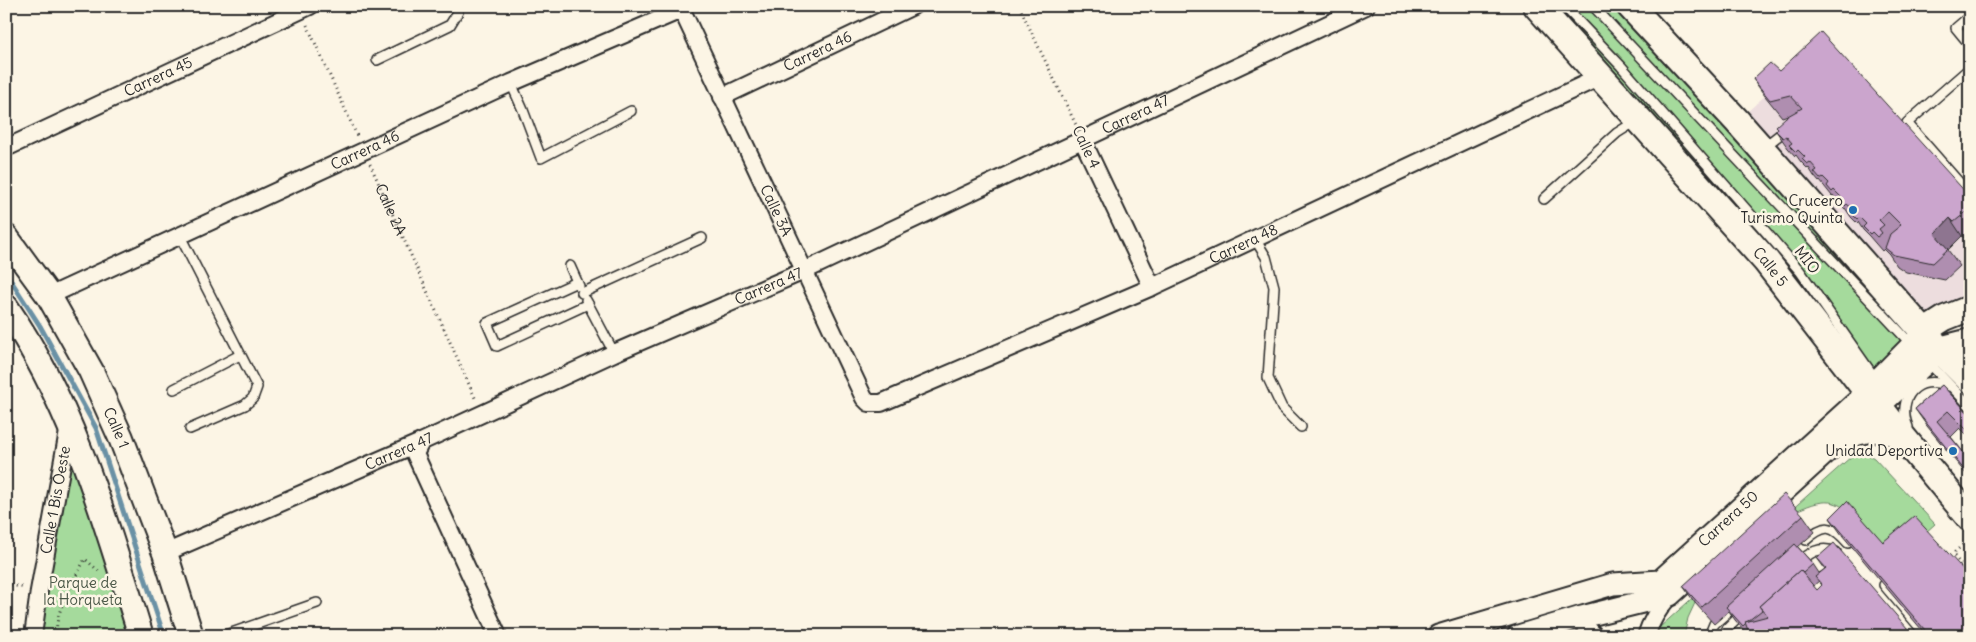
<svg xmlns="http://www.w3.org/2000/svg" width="1976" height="642" viewBox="0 0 1976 642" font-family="Delius,sans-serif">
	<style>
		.built { fill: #edddde }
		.green { fill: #a5da9c; stroke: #688264 }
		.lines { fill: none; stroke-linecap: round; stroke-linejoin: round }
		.stream { stroke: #6b91a5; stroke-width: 5 }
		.service-casing { stroke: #2b2b2b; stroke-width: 12 }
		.minor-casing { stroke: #2b2b2b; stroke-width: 20 }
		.tertiary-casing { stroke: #2b2b2b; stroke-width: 25 }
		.secondary-casing { stroke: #2b2b2b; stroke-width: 28 }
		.primary-casing { stroke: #2b2b2b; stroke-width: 30 }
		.path { stroke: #2b2b2b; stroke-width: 3; stroke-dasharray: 1 4; stroke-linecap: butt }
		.service { stroke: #fcf5e5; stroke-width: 9 }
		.minor { stroke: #fcf5e5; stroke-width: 16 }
		.tertiary { stroke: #fcf5e5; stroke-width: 21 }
		.secondary { stroke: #fcf5e5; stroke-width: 24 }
		.primary { stroke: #fcf5e5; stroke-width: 26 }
		.wall { fill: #af8eb0; stroke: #2b2b2b; fill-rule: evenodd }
		.shaded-wall { fill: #8e7490; stroke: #2b2b2b }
		.building { fill: #cba5cd; stroke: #2b2b2b }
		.poi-dot { fill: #1f6fb2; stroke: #fcf5e5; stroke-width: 2 }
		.labels { text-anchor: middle; stroke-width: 5; stroke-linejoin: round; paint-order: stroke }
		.street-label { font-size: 15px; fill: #2b2b2b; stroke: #fcf5e5 }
		.poi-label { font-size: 15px; fill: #2b2b2b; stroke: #fcf5e5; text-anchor: end }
		.park-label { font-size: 15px; fill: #4a5747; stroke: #fcf5e5 }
	</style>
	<rect width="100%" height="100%" fill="#fcf5e5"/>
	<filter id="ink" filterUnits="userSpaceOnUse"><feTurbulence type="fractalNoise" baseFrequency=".02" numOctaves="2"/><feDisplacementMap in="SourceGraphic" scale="10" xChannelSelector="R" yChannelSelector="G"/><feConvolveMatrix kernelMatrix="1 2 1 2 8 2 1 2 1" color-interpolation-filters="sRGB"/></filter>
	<g filter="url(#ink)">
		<path class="built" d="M 1826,41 L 1970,201 L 1970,308 L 1934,325 L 1737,121 Z"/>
		<g class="green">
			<path d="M 1537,6 L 1630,6 L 1827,222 L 1852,283 L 1913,346 L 1878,382 L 1800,271 L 1766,261 Z"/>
			<path d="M 70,424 L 141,636 L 33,636 Z"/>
			<path d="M 1859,454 L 1867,454 L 1874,458 L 1935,524 L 1895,560 C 1884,548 1874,537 1863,526 C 1839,500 1830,495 1796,511 L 1695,603 L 1688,618 L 1684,636 L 1655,636 L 1660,627 L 1844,463 L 1852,456 Z"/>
		</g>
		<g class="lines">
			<path class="stream" d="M 6,273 L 40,326 L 96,428 L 164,636"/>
			<g class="service-casing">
				<g id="service">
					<path d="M 1564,6 L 1621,66 L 1800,271 L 1877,381"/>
					<path d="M 1593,6 L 1913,346"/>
					<path d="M 1970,16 L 1956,28 L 1970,45"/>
					<path d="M 377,60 L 450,25 L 458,12 L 457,6"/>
					<path d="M 1970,68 L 1907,123 L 1970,195"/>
					<path d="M 511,83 L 523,110 L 541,158 L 631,111"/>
					<path d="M 1764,147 L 1787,129"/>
					<path d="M 1544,199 L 1617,133 L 1636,121"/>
					<path d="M 180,236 L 257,387 L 253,398 L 245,405 L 190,429"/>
					<path d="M 1255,239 L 1266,257 L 1274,287 L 1268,378 L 1282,408 L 1301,427"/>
					<path d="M 570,266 L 579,286"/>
					<path d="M 577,282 L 487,323 L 497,346 L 588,304"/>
					<path d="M 582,293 L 702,238"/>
					<path d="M 586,300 L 614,353"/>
					<path d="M 1927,361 L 1970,406"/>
					<path d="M 174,389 L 240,355"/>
					<path d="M 1908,427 C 1896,398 1918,373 1948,386"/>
					<path d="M 1806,540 C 1825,523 1832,525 1848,543"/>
					<path d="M 1797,564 C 1809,553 1820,545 1836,552"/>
					<path d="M 1884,585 L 1927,636"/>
					<path d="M 223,636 L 317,603"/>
					<path d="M 1709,636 L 1714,624 L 1738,603"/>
					<path d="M 1725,636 L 1727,629 L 1743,613"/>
				</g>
			</g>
			<g class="minor-casing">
				<g id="minor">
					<path id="s2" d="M 680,6 L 864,398 L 869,403 L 881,403 L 1152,287 L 1600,77"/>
					<path id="s3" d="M 722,97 L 913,6"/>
					<path d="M 1082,139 L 1152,287"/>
					<path id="s4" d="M 6,148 L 310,6"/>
					<path id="s5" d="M 49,296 L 511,83 L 681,10"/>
					<path d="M 421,442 L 415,454 L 498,636"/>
					<path id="s6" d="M 165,553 L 421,442 L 614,353 L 804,271 L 1366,6"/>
					<path d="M 1578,618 L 1595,636"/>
					<path id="s7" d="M 33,636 L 39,591 L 69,426"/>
					<path d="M 1646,636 C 1651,620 1659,608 1670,595"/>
				</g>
			</g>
			<g class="tertiary-casing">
				<g id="tertiary">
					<path id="s8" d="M 1438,636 L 1613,584 L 1660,581 L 1868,392"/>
					<path d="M 1518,636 L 1578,618 L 1670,595 L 1878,405"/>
				</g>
			</g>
			<g class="secondary-casing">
				<g id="secondary">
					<path id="s9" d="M 6,237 L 49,296 L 91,371 L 121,438 L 165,553 L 191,636"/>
					<path d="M 6,307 C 74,406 106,523 141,636"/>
					<path d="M 1868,392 L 1934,325 L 1945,318 L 1970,308"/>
					<path d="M 1878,405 L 1939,349 L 1970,341"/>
				</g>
			</g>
			<g class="primary-casing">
				<g id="primary">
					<path id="s10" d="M 1537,6 L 1766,261 L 1901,435 L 1970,518"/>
					<path d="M 1630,6 L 1737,121 L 1939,349 L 1970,380"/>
					<path d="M 1842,438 C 1864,427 1878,426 1901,435"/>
				</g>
			</g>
			<g class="path">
				<path d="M 1019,6 L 1076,125"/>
				<path d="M 307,25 L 358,138"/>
				<path id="s1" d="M 370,164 L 476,400"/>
				<path d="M 1970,538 L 1955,552 L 1954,556 L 1970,575"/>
				<path d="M 6,584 L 25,588"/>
				<path d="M 57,636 C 53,613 75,579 85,559 L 101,573"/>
			</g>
			<use href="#service" class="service"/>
			<use href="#minor" class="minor"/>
			<use href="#tertiary" class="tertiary"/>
			<use href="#secondary" class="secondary"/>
			<use href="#primary" class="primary"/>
		</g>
		<g class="wall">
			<path d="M 1779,71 L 1970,197 L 1970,237 L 1966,240 L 1962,236 L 1948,250 L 1960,266 L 1945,280 L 1906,272 L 1897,266 L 1889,254 L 1884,249 L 1882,251 L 1869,236 L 1863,230 L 1858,222 L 1857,223 L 1851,217 L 1845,208 L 1844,209 L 1839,203 L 1833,195 L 1832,196 L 1820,181 L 1819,182 L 1814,176 L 1809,168 L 1808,169 L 1801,162 L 1796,155 L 1795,156 L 1788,148 L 1776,131 L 1788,115 L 1782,117 L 1765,96 L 1753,79 Z"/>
			<path d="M 1942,385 L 1970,415 L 1970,438 L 1960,428 L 1951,437 L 1970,460 L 1970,479 L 1927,426 L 1915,409 Z"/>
			<path d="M 1803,515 L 1815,532 L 1798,547 L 1813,564 L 1819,573 L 1825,569 L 1817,558 L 1914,636 L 1749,636 L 1735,620 L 1729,611 L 1714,624 L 1695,603 L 1683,586 ZM 1819,581 L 1822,585 L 1817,590 L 1813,586 Z"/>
			<path d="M 1830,518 L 1883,542 L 1970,636 L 1927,636 L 1842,535 Z"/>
		</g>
		<path class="shaded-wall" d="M 1950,218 L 1962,236 L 1948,250 L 1935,234 Z"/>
		<g class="building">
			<path d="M 1821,32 L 1970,197 L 1970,209 L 1954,222 L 1950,218 L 1935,234 L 1948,249 L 1933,263 L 1894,255 L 1885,248 L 1890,234 L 1901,225 L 1888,212 L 1879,220 L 1884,225 L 1879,229 L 1882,233 L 1877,237 L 1872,232 L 1870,234 L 1863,227 L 1866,224 L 1859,217 L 1857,219 L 1851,213 L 1854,210 L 1847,204 L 1845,206 L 1839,200 L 1841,197 L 1834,190 L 1832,192 L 1827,186 L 1829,183 L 1823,177 L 1820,179 L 1814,172 L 1817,170 L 1810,162 L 1807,164 L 1802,159 L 1805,157 L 1798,150 L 1796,152 L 1789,145 L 1792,143 L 1786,136 L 1783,138 L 1776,131 L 1778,128 L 1776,126 L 1786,117 L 1802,108 L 1790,95 L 1770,100 L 1753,79 L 1770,63 L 1779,71 Z"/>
			<path d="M 1942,385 L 1970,415 L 1970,433 L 1948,411 L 1937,421 L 1970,460 L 1970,477 L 1915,409 Z"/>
			<path d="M 1784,494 L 1803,515 L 1702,607 L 1683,586 Z"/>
			<path d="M 1847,501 L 1883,542 L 1914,516 L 1970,577 L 1970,636 L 1930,636 L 1830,518 Z"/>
			<path d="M 1834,543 L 1914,636 L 1750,636 L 1745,622 L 1768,616 L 1759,606 L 1800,570 L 1817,590 L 1822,585 L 1815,577 L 1826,568 L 1817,558 Z"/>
			<path d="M 1795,544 L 1813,564 L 1803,573 L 1800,570 L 1759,606 L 1762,610 L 1748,621 L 1745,622 L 1746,623 L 1743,626 L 1726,607 Z"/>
		</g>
	</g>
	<g class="poi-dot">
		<circle cx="1853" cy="210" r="5"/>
		<circle cx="1953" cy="451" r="5"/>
	</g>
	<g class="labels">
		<g class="street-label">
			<text dy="5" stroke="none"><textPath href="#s3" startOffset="106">Carrera 46</textPath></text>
			<text dy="5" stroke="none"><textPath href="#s4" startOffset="168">Carrera 45</textPath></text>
			<text dy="5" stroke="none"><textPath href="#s6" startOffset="1065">Carrera 47</textPath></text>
			<text transform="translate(1086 147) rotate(65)" y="5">Calle 4</text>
			<text dy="5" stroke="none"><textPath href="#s5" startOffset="348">Carrera 46</textPath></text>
			<text dy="5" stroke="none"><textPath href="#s1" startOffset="50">Calle 2A</textPath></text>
			<text dy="5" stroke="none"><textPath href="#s2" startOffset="226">Calle 3A</textPath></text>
			<text dy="5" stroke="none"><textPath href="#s2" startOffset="848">Carrera 48</textPath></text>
			<text transform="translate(1807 260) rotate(52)" y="5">MIO</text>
			<text dy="5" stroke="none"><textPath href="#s10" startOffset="350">Calle 5</textPath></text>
			<text dy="5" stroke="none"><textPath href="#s6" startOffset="660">Carrera 47</textPath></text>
			<text dy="5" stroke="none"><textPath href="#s9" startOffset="221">Calle 1</textPath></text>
			<text dy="5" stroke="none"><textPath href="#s6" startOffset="255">Carrera 47</textPath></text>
			<text dy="5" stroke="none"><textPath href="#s7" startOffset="138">Calle 1 Bis Oeste</textPath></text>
			<text dy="5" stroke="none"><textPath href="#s8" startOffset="322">Carrera 50</textPath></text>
		</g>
		<g class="poi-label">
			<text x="1843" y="206">Crucero<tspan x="1843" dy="17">Turismo Quinta</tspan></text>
			<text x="1943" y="456">Unidad Deportiva</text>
		</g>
		<g class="park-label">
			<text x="83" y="588">Parque de<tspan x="83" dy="17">la Horqueta</tspan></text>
		</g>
	</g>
	<rect width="1976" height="642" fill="none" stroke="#fcf5e5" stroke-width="25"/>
	<rect x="12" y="12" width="1951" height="617" fill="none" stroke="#2b2b2b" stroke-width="2" filter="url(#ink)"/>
</svg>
